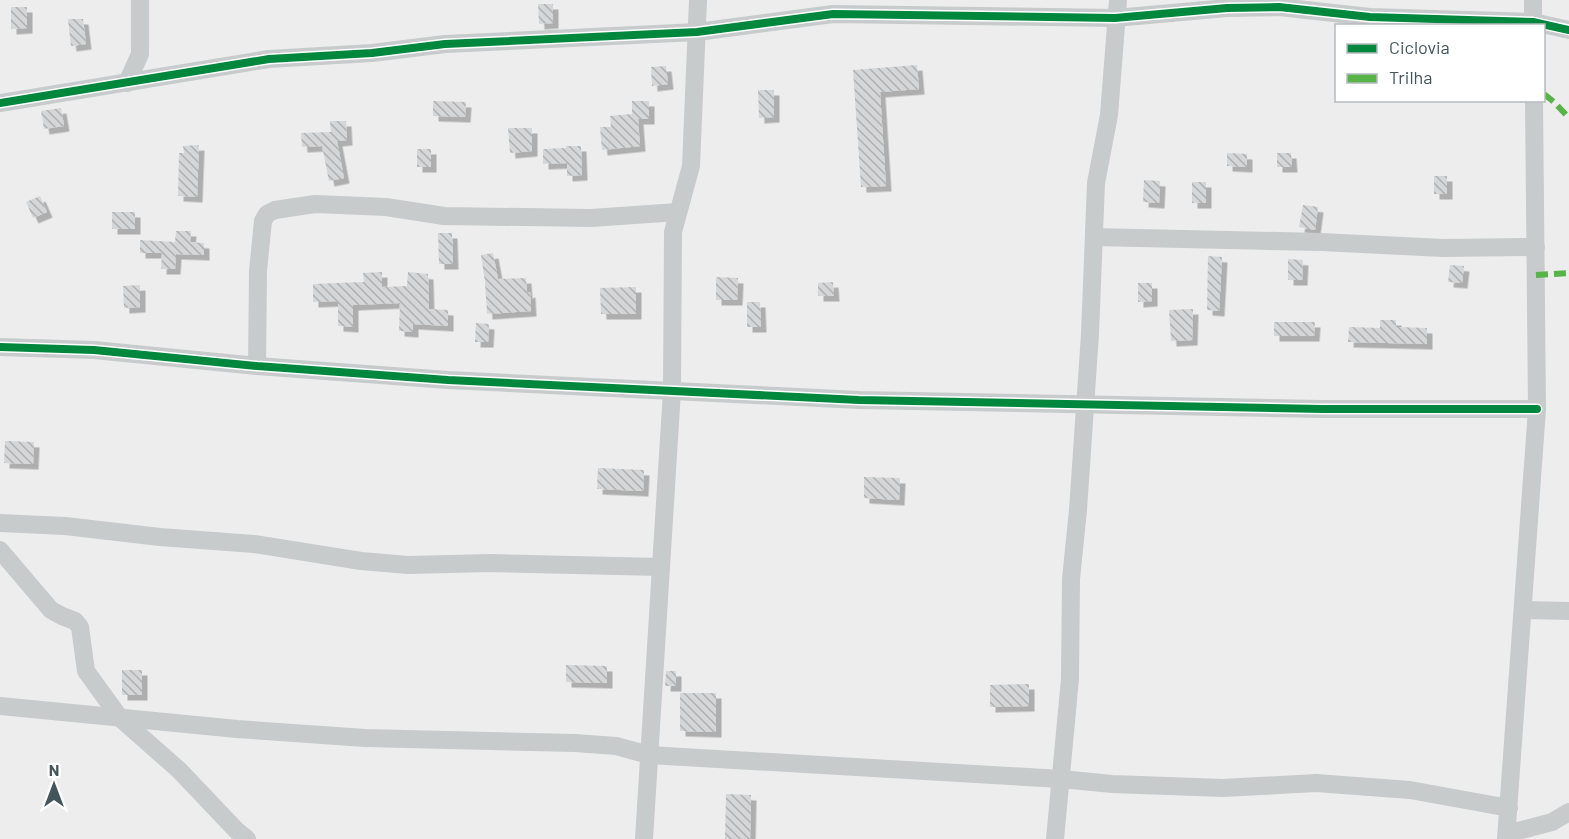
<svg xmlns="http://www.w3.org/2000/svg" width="1569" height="839" viewBox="0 0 1569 839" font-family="Barlow,sans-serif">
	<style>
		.building { fill: url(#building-back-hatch); filter: url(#shadow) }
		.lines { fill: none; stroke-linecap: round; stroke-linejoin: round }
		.minor { stroke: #c7cbcc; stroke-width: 18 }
		.quiet { stroke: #57b448; stroke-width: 6; stroke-dasharray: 12 6; stroke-linecap: butt }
		.cycleway-casing { stroke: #fff; stroke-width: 11 }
		.cycleway { stroke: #00873e; stroke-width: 8 }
	</style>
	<defs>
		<pattern id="building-back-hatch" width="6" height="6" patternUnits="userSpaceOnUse" patternTransform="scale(1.5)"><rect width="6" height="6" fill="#d5d6d7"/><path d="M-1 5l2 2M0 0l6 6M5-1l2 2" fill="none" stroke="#aeb0b1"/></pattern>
		<filter id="shadow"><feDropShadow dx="5.5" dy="5.5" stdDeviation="0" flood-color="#0004"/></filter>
	</defs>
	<rect width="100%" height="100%" fill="#eeeded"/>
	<g class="building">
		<path d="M 538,4 L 553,4 L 553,23 L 539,24 Z"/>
		<path d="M 11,7 L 27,7 L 27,28 L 11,29 Z"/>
		<path d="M 68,19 L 83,19 L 86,44 L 71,46 Z"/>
		<path d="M 917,65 L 919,89 L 880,92 L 886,186 L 861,187 L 853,70 Z"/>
		<path d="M 666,66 L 668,84 L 652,86 L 651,67 Z"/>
		<path d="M 758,90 L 774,90 L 774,117 L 759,118 Z"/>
		<path d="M 433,101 L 466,102 L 465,117 L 433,116 Z"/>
		<path d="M 632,101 L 649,101 L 649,119 L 638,119 L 640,146 L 602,150 L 600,127 L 611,127 L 610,116 L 632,114 Z"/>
		<path d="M 61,108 L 64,126 L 44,129 L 41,111 Z"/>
		<path d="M 330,121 L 346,121 L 347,140 L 337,141 L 344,178 L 329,181 L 322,146 L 302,147 L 301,133 L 331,132 Z"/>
		<path d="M 508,128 L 532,128 L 532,151 L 510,153 Z"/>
		<path d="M 199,145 L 197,197 L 178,196 L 179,153 L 184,153 L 183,146 Z"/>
		<path d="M 566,146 L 581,146 L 582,175 L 567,176 L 567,163 L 543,164 L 543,149 L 566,148 Z"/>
		<rect x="417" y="149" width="14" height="18"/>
		<path d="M 1227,153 L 1247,154 L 1247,167 L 1227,166 Z"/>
		<path d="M 1277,153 L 1291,153 L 1292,167 L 1277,167 Z"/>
		<rect x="1434" y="176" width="13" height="18"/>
		<path d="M 1144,180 L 1160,181 L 1159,203 L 1143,202 Z"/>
		<rect x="1192" y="182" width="14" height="21"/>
		<path d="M 40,196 L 47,212 L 33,218 L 26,202 Z"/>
		<path d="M 1303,205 L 1318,207 L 1315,230 L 1299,227 Z"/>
		<rect x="112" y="212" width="23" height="17"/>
		<path d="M 176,231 L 191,231 L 190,242 L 204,243 L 204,255 L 176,254 L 175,269 L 161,269 L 162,253 L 140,253 L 140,240 L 175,242 Z"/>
		<path d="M 438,233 L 452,233 L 453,264 L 439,264 Z"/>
		<path d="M 493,253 L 498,279 L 526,278 L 527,293 L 530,292 L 531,311 L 487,314 L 485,282 L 481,255 Z"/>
		<path d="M 1208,256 L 1222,257 L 1219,311 L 1207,310 Z"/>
		<path d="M 1288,259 L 1303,260 L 1302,280 L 1288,280 Z"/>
		<path d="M 1450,265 L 1464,266 L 1462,283 L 1448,282 Z"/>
		<path d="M 382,272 L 382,287 L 407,286 L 408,272 L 428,274 L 429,309 L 448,310 L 448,326 L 413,324 L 413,332 L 399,331 L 400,303 L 353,305 L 353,327 L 338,326 L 338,301 L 313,302 L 313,284 L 364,282 L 363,273 Z"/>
		<path d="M 716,277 L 738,278 L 737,300 L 716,300 Z"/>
		<path d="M 833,282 L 834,296 L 818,296 L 818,283 Z"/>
		<path d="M 1138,283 L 1152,283 L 1152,301 L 1138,302 Z"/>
		<path d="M 140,285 L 140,307 L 124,308 L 123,286 Z"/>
		<path d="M 636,287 L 636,314 L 601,314 L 600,288 Z"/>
		<path d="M 747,302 L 760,302 L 761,327 L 747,327 Z"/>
		<path d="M 1193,309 L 1192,340 L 1171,341 L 1169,310 Z"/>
		<path d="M 1380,320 L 1396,320 L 1396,327 L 1427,328 L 1427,344 L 1348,342 L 1349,327 L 1380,328 Z"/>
		<path d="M 1274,322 L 1315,322 L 1314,336 L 1274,336 Z"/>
		<path d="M 476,323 L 489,324 L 488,342 L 475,342 Z"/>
		<path d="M 5,441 L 34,442 L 33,464 L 4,463 Z"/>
		<path d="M 598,468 L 644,470 L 643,491 L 597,489 Z"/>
		<path d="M 864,477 L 900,478 L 899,500 L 864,498 Z"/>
		<path d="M 566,665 L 607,666 L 607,683 L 566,682 Z"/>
		<rect x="122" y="670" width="20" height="25"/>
		<path d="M 666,671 L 676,671 L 676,686 L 665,686 Z"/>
		<path d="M 1029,684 L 1029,706 L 990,707 L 990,685 Z"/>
		<path d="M 680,693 L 716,693 L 716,732 L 680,731 Z"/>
		<path d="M 726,794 L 751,795 L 750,839 L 725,839 Z"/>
	</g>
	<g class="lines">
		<g class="minor">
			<path d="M 1533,26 L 1533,0"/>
			<path d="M 127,83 L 140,54 L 140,0"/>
			<path d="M 0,103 L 269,59 L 372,53 L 445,44 L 697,32 L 833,14 L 1115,18 L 1227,8 L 1279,7 L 1370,17 L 1533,22 L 1569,30"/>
			<path d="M 1094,237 L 1321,242 L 1443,248 L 1536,247"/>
			<path d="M 0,347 L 94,350 L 257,366 L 448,380 L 859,400 L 1323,409 L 1537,409"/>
			<path d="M 257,366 L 258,271 L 263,221 L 267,214 L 275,210 L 315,204 L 386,207 L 444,216 L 591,218 L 678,212"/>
			<path d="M 0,523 L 65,526 L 160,537 L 254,544 L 361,561 L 408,565 L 491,563 L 661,567"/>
			<path d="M 0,550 L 51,610 L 62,616 L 75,621 L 80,627 L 86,671 L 120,718 L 179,770 L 236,830 L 247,839"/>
			<path d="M 1523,610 L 1569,611"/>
			<path d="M 0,706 L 237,729 L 365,738 L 575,743 L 616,746 L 649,755 L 1061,779 L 1112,784 L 1223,788 L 1316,783 L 1410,790 L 1509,808"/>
			<path d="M 1507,834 L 1552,822 L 1569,812"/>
			<path d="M 644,839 L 672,391 L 673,232 L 691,166 L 698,0"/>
			<path d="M 1055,839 L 1070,679 L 1071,579 L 1078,510 L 1090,334 L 1096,183 L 1109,115 L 1118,0"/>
			<path d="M 1506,839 L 1537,409 L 1534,100"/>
		</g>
		<g class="quiet">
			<path d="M 1544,94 L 1554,102 L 1569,118"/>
			<path d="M 1536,275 L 1569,273"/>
		</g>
		<g class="cycleway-casing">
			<g id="cycleway">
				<path d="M 0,103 L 269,59 L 372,53 L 445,44 L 697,32 L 833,14 L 1115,18 L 1227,8 L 1279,7 L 1370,17 L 1533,22 L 1569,30"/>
				<path d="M 0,347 L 94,350 L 257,366 L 448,380 L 859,400 L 1323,409 L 1537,409"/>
			</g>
		</g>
		<use href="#cycleway" class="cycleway"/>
	</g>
	<rect x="1335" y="24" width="210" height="78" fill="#ffffff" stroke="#b4bbbd" stroke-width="1.5"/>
	<rect x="1347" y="44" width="30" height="9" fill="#00873e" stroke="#b4bbbd" stroke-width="1.5"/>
	<text x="1389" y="54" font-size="18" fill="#43555b">Ciclovia</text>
	<rect x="1347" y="74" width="30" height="9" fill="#57b448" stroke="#b4bbbd" stroke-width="1.5"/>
	<text x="1389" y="84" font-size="18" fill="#43555b">Trilha</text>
	<g transform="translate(54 785)" stroke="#ffffff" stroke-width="4.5" paint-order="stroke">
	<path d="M0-4.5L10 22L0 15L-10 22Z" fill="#43555b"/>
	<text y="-9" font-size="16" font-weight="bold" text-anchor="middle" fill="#43555b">N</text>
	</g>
</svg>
